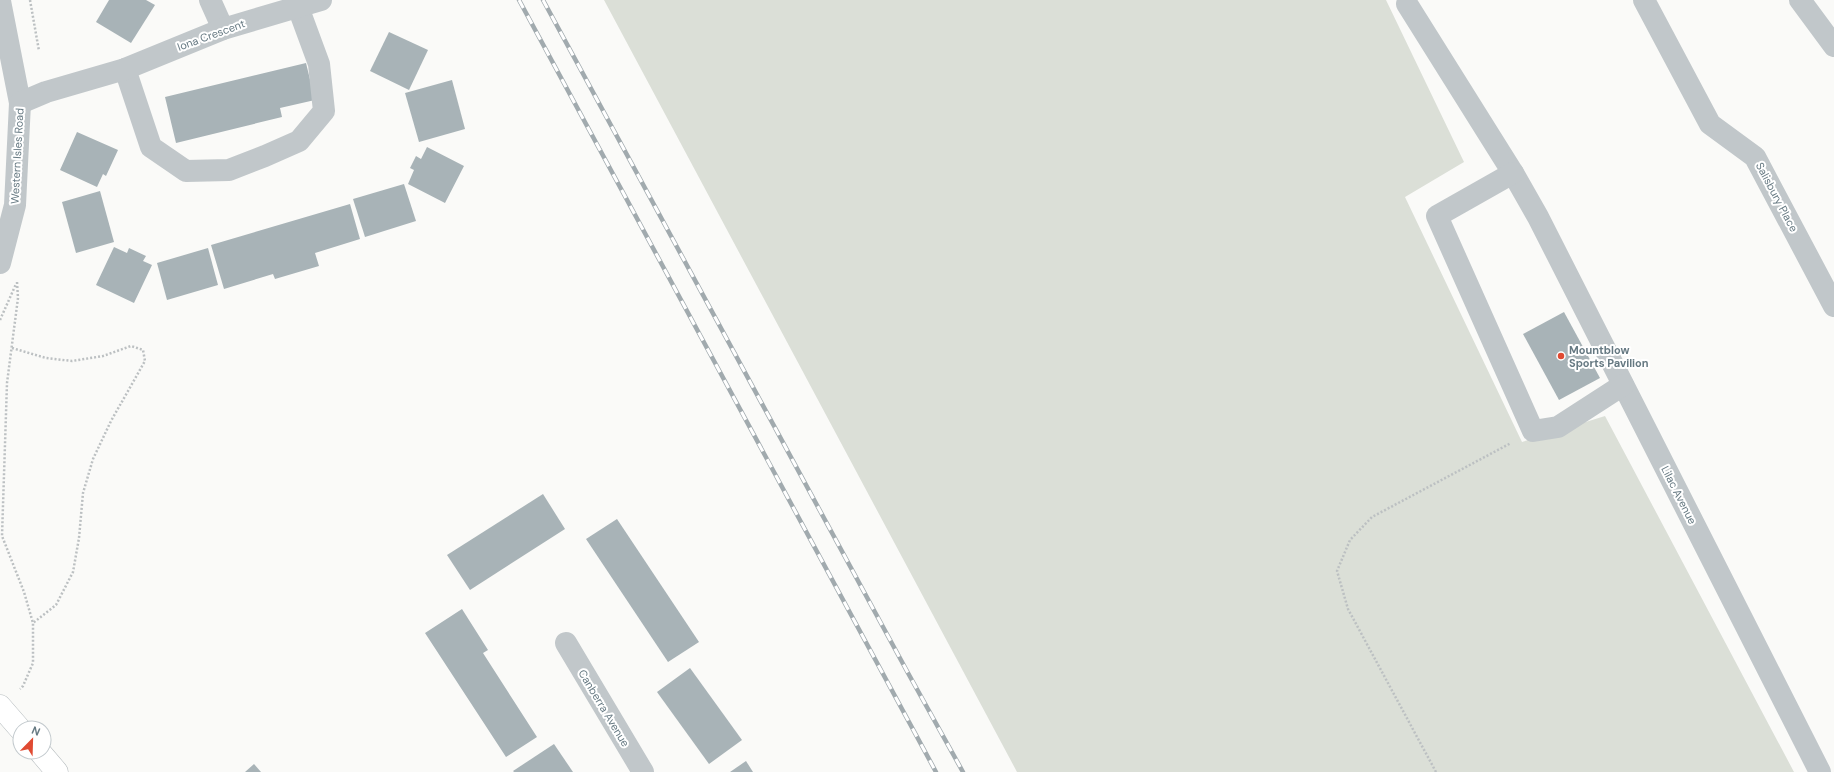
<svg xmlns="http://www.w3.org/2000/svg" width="1834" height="772" viewBox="0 0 1834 772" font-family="'DM Sans',sans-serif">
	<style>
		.green { fill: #dbdfd7 }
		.building { fill: #a8b3b7 }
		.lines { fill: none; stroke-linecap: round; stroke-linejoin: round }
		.major-casing { stroke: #b5bbbe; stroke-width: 23 }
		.path { stroke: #bcc0c2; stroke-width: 2.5; stroke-dasharray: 2 2; stroke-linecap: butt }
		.minor { stroke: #c1c7ca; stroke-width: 22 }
		.major { stroke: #fff; stroke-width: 22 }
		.rail-casing { stroke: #a1aaae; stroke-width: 4.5 }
		.rail { stroke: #fff; stroke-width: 3; stroke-dasharray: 9; stroke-linecap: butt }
		.poi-dot { fill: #e04a32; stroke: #fff; stroke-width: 1.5 }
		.labels { text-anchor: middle; stroke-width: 4; stroke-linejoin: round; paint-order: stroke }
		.street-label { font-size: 11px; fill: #667982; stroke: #fff }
		.poi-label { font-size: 11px; font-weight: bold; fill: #667982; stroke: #fff; text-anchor: start }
	</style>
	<rect width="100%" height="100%" fill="#fafaf8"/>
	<path class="green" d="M 604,0 L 1386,0 L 1464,162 L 1405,197 L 1522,442 L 1605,416 L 1794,772 L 1017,772 Z"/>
	<g class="building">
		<path d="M 109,0 L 146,0 L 155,5 L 131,43 L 96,22 Z"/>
		<path d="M 389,32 L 428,50 L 409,90 L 370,71 Z"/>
		<path d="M 306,63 L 315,100 L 280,108 L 282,117 L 176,143 L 165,97 Z"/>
		<path d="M 452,80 L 465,129 L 419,142 L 405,93 Z"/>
		<path d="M 77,132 L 118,150 L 106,176 L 103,174 L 97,187 L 60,170 Z"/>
		<path d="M 427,147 L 464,166 L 445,203 L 408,184 L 414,170 L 410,168 L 416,156 L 421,159 Z"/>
		<path d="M 404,184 L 416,221 L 365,237 L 353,199 Z"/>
		<path d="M 100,191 L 114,242 L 76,253 L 62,202 Z"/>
		<path d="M 350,204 L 360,239 L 315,253 L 319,266 L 275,279 L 273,274 L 224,289 L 211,245 Z"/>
		<path d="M 114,247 L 127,253 L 129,248 L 146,256 L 143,261 L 152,265 L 134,303 L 96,285 Z"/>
		<path d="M 208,248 L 218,285 L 167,300 L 157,263 Z"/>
		<path d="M 1564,312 L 1600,378 L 1559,400 L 1523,334 Z"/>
		<path d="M 543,494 L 565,529 L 470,590 L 447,555 Z"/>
		<path d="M 617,519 L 699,642 L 668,662 L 586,539 Z"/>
		<path d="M 462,609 L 488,650 L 483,653 L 537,737 L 506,757 L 425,633 Z"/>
		<path d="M 690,668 L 742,740 L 709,764 L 657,692 Z"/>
		<path d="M 554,744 L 573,772 L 514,772 L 513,771 Z"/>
		<path d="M 746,761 L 753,772 L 730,772 Z"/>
		<path d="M 254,764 L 261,772 L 245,772 Z"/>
	</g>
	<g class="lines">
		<g class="major-casing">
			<g id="major">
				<path d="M 0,706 L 20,729"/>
				<path d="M 40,752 L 57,772"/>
			</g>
		</g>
		<g class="path">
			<path d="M 30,0 L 39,51"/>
			<path d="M 17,282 L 18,298 L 7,383 L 2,536 L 24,592 L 33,623 L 33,663 L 23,686 L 20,689"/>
			<path d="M 0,320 L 16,284"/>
			<path d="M 12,348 L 46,358 L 72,361 L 103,356 L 131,346 L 143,350 L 145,361 L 111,421 L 93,459 L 83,493 L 79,538 L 73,572 L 56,605 L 33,623"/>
			<path d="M 1436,772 L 1348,609 L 1337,571 L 1350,540 L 1372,517 L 1511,443"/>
		</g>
		<g class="minor">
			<path d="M 210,0 L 223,29"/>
			<path d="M 1644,0 L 1710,124 L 1755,157 L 1834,306"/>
			<path d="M 1800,0 L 1834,46"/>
			<path d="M 0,1 L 20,103 L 15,205 L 0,263"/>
			<path d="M 1407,4 L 1513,173 L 1538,217 L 1820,772"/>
			<path d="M 125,69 L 151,147 L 186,171 L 229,170 L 265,156 L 299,141 L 324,111 L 319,64 L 298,7"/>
			<path d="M 20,103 L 46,92 L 125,69 L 223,29 L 321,0"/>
			<path d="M 1513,173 L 1437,216 L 1533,431 L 1558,427 L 1623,385"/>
			<path d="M 566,643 L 643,772"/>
		</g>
		<use href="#major" class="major"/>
		<g class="rail-casing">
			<g id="rail">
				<path d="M 519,0 L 936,772"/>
				<path d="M 543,0 L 908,673 L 963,772"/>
			</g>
		</g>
		<use href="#rail" class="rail"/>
	</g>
	<circle class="poi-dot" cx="1561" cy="356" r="4"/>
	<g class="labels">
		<g class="street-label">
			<text transform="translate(211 35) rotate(-20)" y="4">Iona Crescent</text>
			<text transform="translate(17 156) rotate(-87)" y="4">Western Isles Road</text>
			<text transform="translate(1777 197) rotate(62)" y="4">Salisbury Place</text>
			<text transform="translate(1679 495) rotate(63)" y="4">Lilac Avenue</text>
			<text transform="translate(604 708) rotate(59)" y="4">Canberra Avenue</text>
		</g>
		<g class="poi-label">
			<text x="1569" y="354">Mountblow<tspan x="1569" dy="13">Sports Pavilion</tspan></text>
		</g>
	</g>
	<g transform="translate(32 740) rotate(23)"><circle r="19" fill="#ffffff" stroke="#c2c9cd"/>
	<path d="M0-3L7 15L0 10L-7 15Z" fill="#e04a32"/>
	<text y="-6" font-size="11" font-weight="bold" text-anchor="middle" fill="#667982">N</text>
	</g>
</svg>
